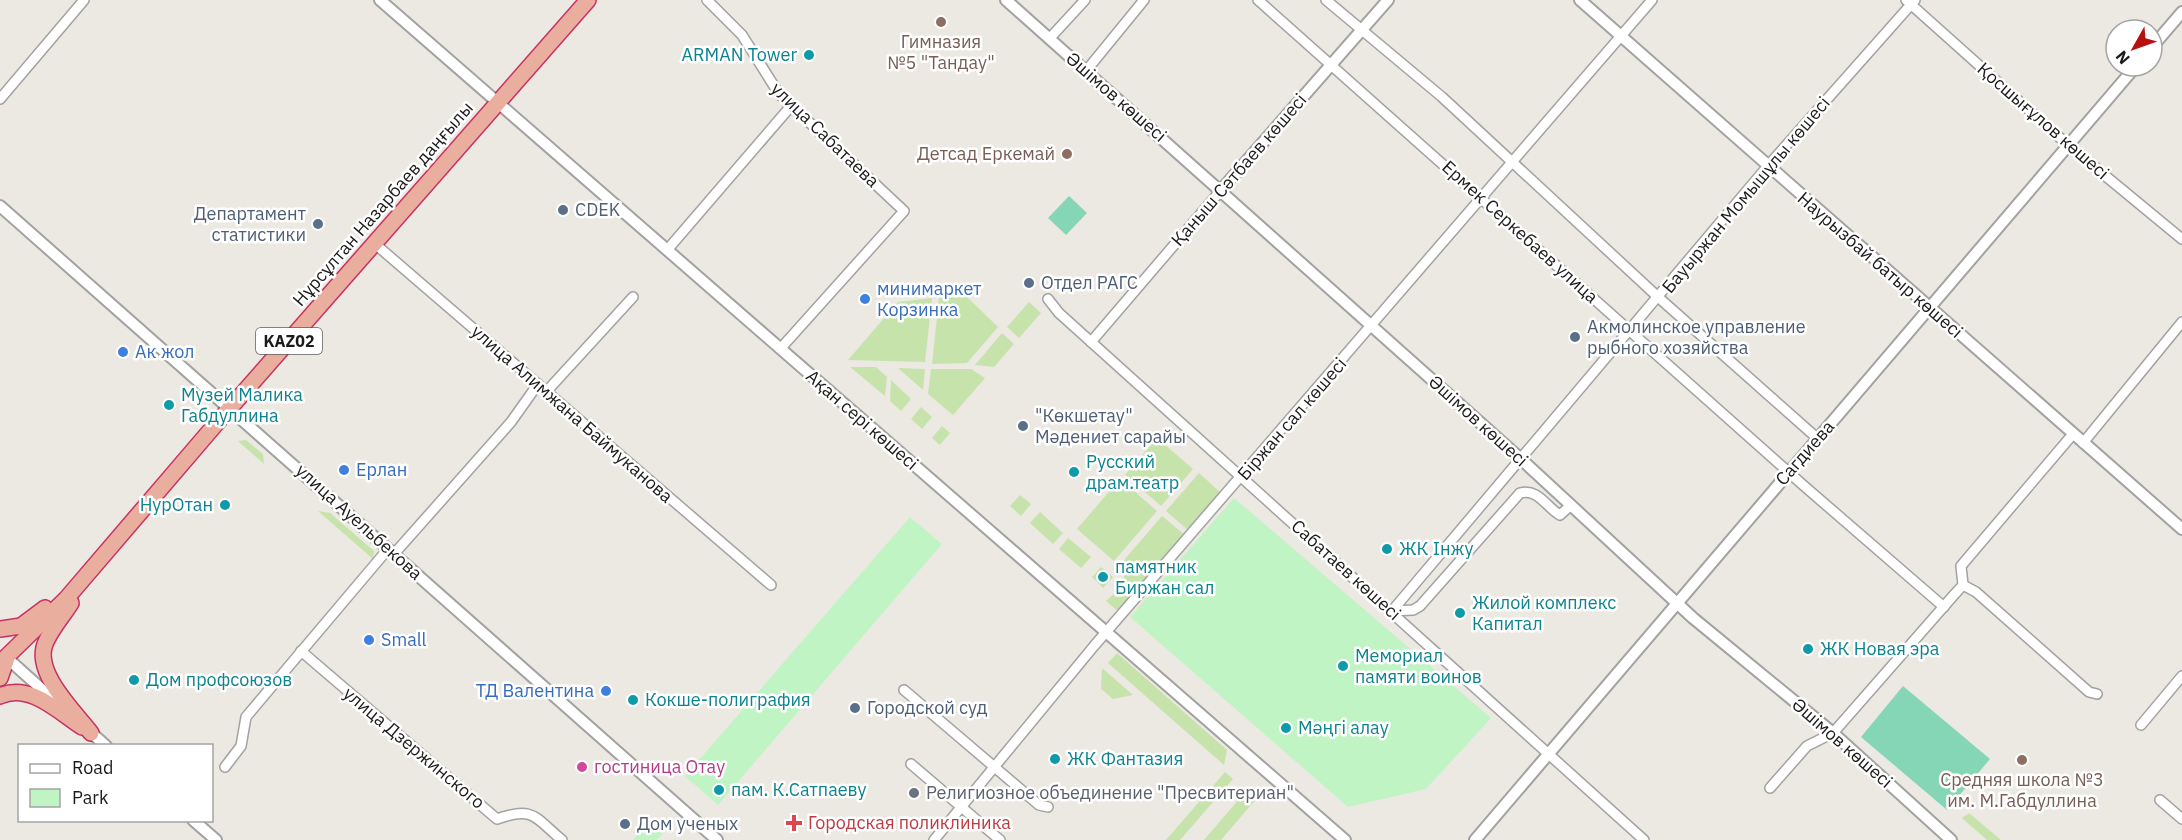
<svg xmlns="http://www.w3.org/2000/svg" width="2182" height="840" viewBox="0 0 2182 840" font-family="'IBM Plex Sans',sans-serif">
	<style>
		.grass { fill: #c6e3ab }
		.park { fill: #c1f4c5 }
		.pitch { fill: #85d6b7 }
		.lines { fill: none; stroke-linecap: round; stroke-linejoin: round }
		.minor-casing { stroke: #a2a2a2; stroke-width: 12 }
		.tertiary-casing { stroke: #a2a2a2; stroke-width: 14 }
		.trunk-casing { stroke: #c83164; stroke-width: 18 }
		.minor { stroke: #fff; stroke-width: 9 }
		.tertiary { stroke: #fff; stroke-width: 10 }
		.trunk { stroke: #e9ae9e; stroke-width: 15 }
		.education-dot { fill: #8d6e63; stroke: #fff; stroke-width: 2 }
		.culture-dot { fill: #0f9aa8; stroke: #fff; stroke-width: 2 }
		.service-dot { fill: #5c6f8a; stroke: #fff; stroke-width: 2 }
		.shop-dot { fill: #3f7fe0; stroke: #fff; stroke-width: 2 }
		.hotel-dot { fill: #d1479c; stroke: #fff; stroke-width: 2 }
		.worship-dot { fill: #6b7280; stroke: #fff; stroke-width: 2 }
		.health-dot { fill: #e0444e; stroke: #fff; stroke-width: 2 }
		.labels { text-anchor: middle; stroke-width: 5; stroke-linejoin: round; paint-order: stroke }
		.shield { fill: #fff; stroke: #5f5f5f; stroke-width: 1.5 }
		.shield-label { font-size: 16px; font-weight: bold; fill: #1b1b1b }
		.education-label { font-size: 18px; fill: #785e54; stroke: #fff }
		.culture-label { font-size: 18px; fill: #0d838f; stroke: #fff; text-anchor: start }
		.street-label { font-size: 18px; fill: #1b1b1b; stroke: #fff }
		.service-label { font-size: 18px; fill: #4e5e75; stroke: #fff; text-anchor: start }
		.shop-label { font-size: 18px; fill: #366cbe; stroke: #fff; text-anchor: start }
		.hotel-label { font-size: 18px; fill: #b23c85; stroke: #fff; text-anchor: start }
		.worship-label { font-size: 18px; fill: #5b616d; stroke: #fff; text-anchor: start }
		.health-label { font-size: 18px; fill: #be3a42; stroke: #fff; text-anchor: start }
	</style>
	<rect width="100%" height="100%" fill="#ece9e2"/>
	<g class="grass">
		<path d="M 967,297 L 998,327 L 967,363 L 932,364 L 939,298 Z"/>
		<path d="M 932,298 L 925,362 L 848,360 L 898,302 Z"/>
		<path d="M 1029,302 L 1041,313 L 1019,338 L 1007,327 Z"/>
		<path d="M 1002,333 L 1014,344 L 994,367 L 975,365 Z"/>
		<path d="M 850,367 L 876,367 L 887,377 L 885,396 Z"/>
		<path d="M 898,368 L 925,369 L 923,390 Z"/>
		<path d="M 931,369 L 971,369 L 985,378 L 953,415 L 928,394 Z"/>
		<path d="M 891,380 L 911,399 L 901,411 L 890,401 Z"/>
		<path d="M 921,407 L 932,417 L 922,429 L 911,419 Z"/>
		<path d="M 942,426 L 950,433 L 940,445 L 932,438 Z"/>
		<path d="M 1157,438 L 1193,469 L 1161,506 L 1125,475 Z"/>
		<path d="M 246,440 L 263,454 L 264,464 L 238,441 Z"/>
		<path d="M 1199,473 L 1221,493 L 1189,531 L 1166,511 Z"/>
		<path d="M 1120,479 L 1157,511 L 1114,561 L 1077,529 Z"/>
		<path d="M 1020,495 L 1031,504 L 1021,516 L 1010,506 Z"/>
		<path d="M 318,511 L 330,513 L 374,551 L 373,559 Z"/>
		<path d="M 1040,512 L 1063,533 L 1053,544 L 1030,523 Z"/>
		<path d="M 1162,516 L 1185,535 L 1119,612 L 1106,601 C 1116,592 1123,586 1125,571 L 1119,566 Z"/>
		<path d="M 1068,538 L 1091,557 L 1081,568 L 1059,549 Z"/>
		<path d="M 1101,567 L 1113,577 L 1103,588 L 1092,577 Z"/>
		<path d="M 1117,653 L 1227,750 L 1224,765 L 1108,663 Z"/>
		<path d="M 1102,668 L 1133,695 L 1113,699 L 1101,689 Z"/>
		<path d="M 1225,772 L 1233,779 L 1180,840 L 1166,840 Z"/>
		<path d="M 1246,791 L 1256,799 L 1221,840 L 1204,840 Z"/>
		<path d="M 1969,813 L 2001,840 L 1987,840 L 1962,818 Z"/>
	</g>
	<g class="park">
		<path d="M 1234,498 L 1491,718 L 1426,789 L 1348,807 L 1130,617 Z"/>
		<path d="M 910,517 L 942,544 L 718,805 L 685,776 Z"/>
		<path d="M 651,819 L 665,831 L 657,840 L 633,840 Z"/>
	</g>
	<g class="pitch">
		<path d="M 1069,196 L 1087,213 L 1066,235 L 1048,218 Z"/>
		<path d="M 1903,686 L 1990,759 L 1947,810 L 1861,737 Z"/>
	</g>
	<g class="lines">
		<g class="minor-casing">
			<g id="minor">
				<path d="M 707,0 L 742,35 L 779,94 L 904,211 L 781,348"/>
				<path d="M 1258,0 L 1803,485 L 1944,607"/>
				<path d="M 1326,0 L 1442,97 L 1658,297 L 1817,438"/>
				<path d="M 1906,0 L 2068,145 L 2182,239"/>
				<path d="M 1050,38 L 1085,0"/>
				<path d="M 1086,71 L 1144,0"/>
				<path d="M 0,99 L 84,0"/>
				<path d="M 374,243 L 771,585"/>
				<path d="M 668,249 L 791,106"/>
				<path d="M 1048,299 L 1059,313 L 1644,840"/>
				<path d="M 1091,342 L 1222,189"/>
				<path d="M 546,392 L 633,297"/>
				<path d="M 2083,443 L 2182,322"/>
				<path d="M 394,554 L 511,422 L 538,384"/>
				<path d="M 1963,585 L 1976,592 L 2089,692 L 2097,694"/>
				<path d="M 1392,611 L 1767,167 L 1915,0"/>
				<path d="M 1392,611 L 1413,610 L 1420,606 L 1520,493 C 1538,488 1546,507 1560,515 L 1571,505"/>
				<path d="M 301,651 L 497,819 C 534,806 534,817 562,840"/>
				<path d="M 904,690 L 1039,805 L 1048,807"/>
				<path d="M 2141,725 L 2182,676"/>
				<path d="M 911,764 L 1000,840"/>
				<path d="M 225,767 L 241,746 L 246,717 L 388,549"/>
				<path d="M 1770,788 L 1807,746 L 1833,733 L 1953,596 L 1963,585 L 1961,566 L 2073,434"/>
				<path d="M 2160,800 L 2182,819"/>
				<path d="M 934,840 L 1094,646 L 1652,0"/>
			</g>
		</g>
		<g class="tertiary-casing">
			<g id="tertiary">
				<path d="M 380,0 L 1345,840"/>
				<path d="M 1006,0 L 1522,460 L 1693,618 L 1833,733 L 1951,840"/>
				<path d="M 1580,0 L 2182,529"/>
				<path d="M 2152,47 L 2182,12"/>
				<path d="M 1222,189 L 1388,0"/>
				<path d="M 0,206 L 717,840"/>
				<path d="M 7,658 L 56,702"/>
				<path d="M 86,728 L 106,746"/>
				<path d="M 193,820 L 216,840"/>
				<path d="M 1475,840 L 2136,66"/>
			</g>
		</g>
		<g class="trunk-casing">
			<g id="trunk">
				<path d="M 71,603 C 63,616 51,629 45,644 C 34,673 74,711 91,733"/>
				<path d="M 0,629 L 21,626 L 45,608"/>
				<path d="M 0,663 L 66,599 L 215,425 L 588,0"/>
				<path d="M 0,678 L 7,658"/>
				<path d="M 0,696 C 29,682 59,712 82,727"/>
			</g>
		</g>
		<use href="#minor" class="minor"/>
		<use href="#tertiary" class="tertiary"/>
		<use href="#trunk" class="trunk"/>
	</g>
	<g class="education-dot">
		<circle cx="941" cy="22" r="6"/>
		<circle cx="1067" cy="154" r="6"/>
		<circle cx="2022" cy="760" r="6"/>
	</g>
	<g class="culture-dot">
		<circle cx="809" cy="55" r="6"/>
		<circle cx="169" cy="405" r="6"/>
		<circle cx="1074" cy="472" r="6"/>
		<circle cx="225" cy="505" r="6"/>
		<circle cx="1387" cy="549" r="6"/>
		<circle cx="1103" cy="577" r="6"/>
		<circle cx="1460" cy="613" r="6"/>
		<circle cx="1808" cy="649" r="6"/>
		<circle cx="1343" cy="666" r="6"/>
		<circle cx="134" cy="680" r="6"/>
		<circle cx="633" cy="700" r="6"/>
		<circle cx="1286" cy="728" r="6"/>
		<circle cx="1055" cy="759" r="6"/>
		<circle cx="719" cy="790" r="6"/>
	</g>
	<g class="service-dot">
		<circle cx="563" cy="210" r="6"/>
		<circle cx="318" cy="224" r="6"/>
		<circle cx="1029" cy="283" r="6"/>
		<circle cx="1575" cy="337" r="6"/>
		<circle cx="1023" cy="426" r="6"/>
		<circle cx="855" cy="708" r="6"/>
		<circle cx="625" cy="824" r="6"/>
	</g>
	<g class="shop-dot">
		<circle cx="865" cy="299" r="6"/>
		<circle cx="123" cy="352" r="6"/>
		<circle cx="344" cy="470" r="6"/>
		<circle cx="369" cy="640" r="6"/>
		<circle cx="606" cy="691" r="6"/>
	</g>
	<circle class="hotel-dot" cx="582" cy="767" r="6"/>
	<circle class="worship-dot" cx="914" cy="793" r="6"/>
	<path class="health-dot" d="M791 814h6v6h6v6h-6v6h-6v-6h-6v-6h6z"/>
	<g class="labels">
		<rect class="shield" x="256" y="328" width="66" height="26" rx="4.5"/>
		<g class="shield-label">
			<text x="289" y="347">KАZ02</text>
		</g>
		<g class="education-label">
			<text x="941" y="48">Гимназия<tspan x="941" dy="21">№5 "Тандау"</tspan></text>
			<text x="1055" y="160" text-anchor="end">Детсад Еркемай</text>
			<text x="2022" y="786">Средняя школа №3<tspan x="2022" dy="21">им. М.Габдуллина</tspan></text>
		</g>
		<g class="culture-label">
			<text x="797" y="61" text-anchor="end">ARMAN Tower</text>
			<text x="181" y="401">Музей Малика<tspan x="181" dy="21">Габдуллина</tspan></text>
			<text x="1086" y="468">Русский<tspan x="1086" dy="21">драм.театр</tspan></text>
			<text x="213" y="511" text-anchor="end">НурОтан</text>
			<text x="1399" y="555">ЖК Інжу</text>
			<text x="1115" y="573">памятник<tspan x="1115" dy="21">Биржан сал</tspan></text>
			<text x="1472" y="609">Жилой комплекс<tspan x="1472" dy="21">Капитал</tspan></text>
			<text x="1820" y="655">ЖК Новая эра</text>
			<text x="1355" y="662">Мемориал<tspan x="1355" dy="21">памяти воинов</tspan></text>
			<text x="146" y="686">Дом профсоюзов</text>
			<text x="645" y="706">Кокше-полиграфия</text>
			<text x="1298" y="734">Мәңгі алау</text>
			<text x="1067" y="765">ЖК Фантазия</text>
			<text x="731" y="796">пам. К.Сатпаеву</text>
		</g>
		<g class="street-label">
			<text transform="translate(1116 97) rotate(41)" y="6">Әшімов көшесі</text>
			<text transform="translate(2043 121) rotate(41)" y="6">Қосшығұлов көшесі</text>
			<text transform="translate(825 135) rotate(44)" y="6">улица Сабатаева</text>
			<text transform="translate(1239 170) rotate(-49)" y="6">Қаныш Сәтбаев көшесі</text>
			<text transform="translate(1746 195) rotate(-50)" y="6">Бауыржан Момышұлы көшесі</text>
			<text transform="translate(383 204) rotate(-49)" y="6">Нұрсұлтан Назарбаев даңғылы</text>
			<text transform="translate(1520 232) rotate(42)" y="6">Ермек Серкебаев улица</text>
			<text transform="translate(1880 265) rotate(41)" y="6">Наурызбай батыр көшесі</text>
			<text transform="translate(572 414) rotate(41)" y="6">улица Алимжана Баймуканова</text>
			<text transform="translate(1292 419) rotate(-49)" y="6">Біржан сал көшесі</text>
			<text transform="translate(862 420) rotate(41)" y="6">Ақан сері көшесі</text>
			<text transform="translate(1478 421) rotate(42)" y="6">Әшімов көшесі</text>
			<text transform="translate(1805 453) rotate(-49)" y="6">Сагдиева</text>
			<text transform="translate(359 522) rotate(42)" y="6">улица Ауельбекова</text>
			<text transform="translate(1346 570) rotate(42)" y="6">Сабатаев көшесі</text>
			<text transform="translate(1842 743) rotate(41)" y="6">Әшімов көшесі</text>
			<text transform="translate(414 748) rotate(40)" y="6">улица Дзержинского</text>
		</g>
		<g class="service-label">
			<text x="575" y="216">CDEK</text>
			<text x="306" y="220" text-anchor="end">Департамент<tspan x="306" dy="21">статистики</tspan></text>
			<text x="1041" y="289">Отдел РАГС</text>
			<text x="1587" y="333">Акмолинское управление<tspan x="1587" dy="21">рыбного хозяйства</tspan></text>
			<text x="1035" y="422">"Көкшетау"<tspan x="1035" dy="21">Мәдениет сарайы</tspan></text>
			<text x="867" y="714">Городской суд</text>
			<text x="637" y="830">Дом ученых</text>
		</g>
		<g class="shop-label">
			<text x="877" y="295">минимаркет<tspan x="877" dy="21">Корзинка</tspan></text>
			<text x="135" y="358">Ак жол</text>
			<text x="356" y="476">Ерлан</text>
			<text x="381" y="646">Small</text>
			<text x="594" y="697" text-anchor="end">ТД Валентина</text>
		</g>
		<g class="hotel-label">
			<text x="594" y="773">гостиница Отау</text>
		</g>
		<g class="worship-label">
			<text x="926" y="799">Религиозное объединение "Пресвитериан"</text>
		</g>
		<g class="health-label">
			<text x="808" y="829">Городская поликлиника</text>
		</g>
	</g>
	<rect x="18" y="744" width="195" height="78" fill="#ffffff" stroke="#a4a4a4" stroke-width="1.5"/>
	<rect x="30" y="764" width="30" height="9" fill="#ffffff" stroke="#a4a4a4" stroke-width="1.5"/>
	<text x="72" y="774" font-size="18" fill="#1b1b1b">Road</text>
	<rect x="30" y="789" width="30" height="18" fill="#c1f4c5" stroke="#a4a4a4" stroke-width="1.5"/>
	<text x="72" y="804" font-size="18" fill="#1b1b1b">Park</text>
	<g transform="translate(2134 48) rotate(230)"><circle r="28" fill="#ffffff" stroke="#a4a4a4" stroke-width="1.5"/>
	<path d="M0-4.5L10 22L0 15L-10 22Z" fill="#b8100f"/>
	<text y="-9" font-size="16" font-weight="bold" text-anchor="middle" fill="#1b1b1b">N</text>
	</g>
</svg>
